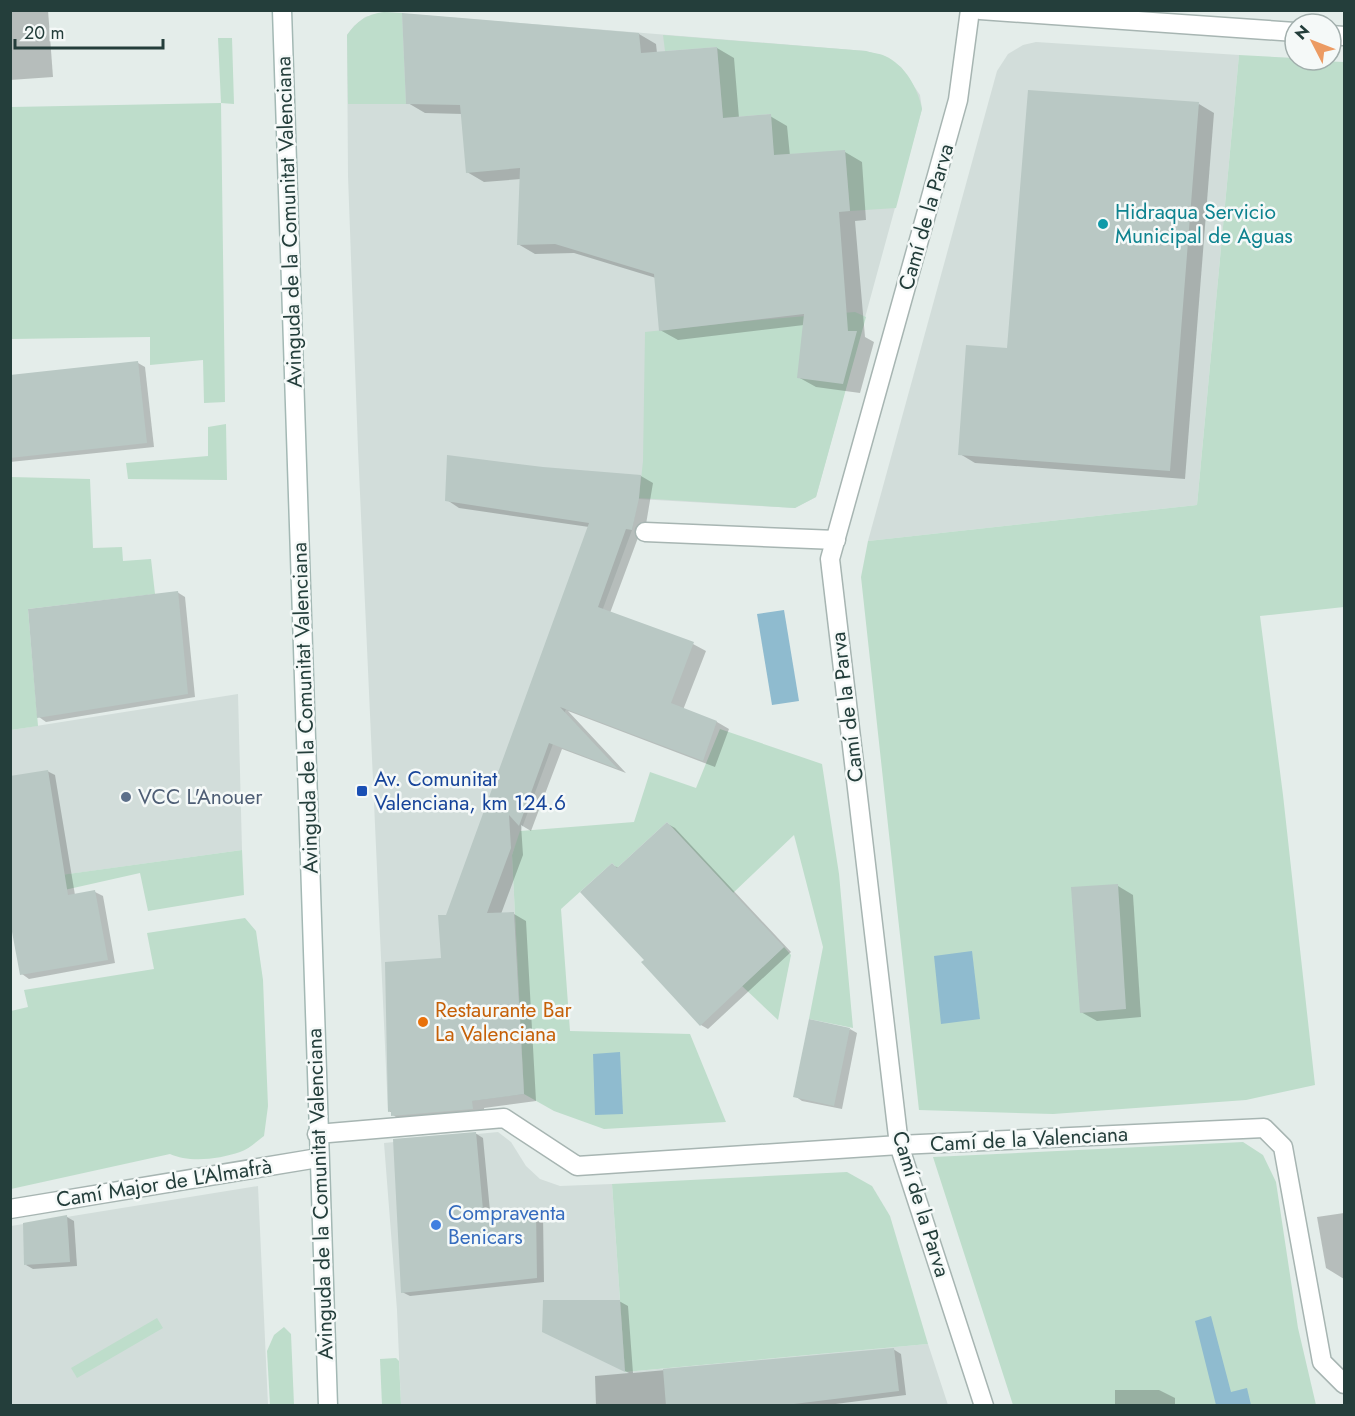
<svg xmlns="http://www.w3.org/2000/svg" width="1355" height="1416" viewBox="0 0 1355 1416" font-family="Jost,sans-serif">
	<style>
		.built { fill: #d2ddda }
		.green { fill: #beddcb }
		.water { fill: #8fbbcf }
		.shadow { fill: #0003 }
		.building { fill: #b9c8c4 }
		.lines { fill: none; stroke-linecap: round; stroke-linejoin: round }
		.service-casing { stroke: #a7b5b2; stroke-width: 21 }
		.minor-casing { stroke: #a7b5b2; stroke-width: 21 }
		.secondary-casing { stroke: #a3b8b4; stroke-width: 21 }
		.service { stroke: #fff; stroke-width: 18 }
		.minor { stroke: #fff; stroke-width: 18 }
		.secondary { stroke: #fff; stroke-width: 18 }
		.culture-dot { fill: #0f9aa8; stroke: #f5f9f8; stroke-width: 2 }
		.transit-dot { fill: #1a4fb4; stroke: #f5f9f8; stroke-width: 2 }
		.service-dot { fill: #5c6f8a; stroke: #f5f9f8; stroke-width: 2 }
		.food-dot { fill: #e8710a; stroke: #f5f9f8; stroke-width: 2 }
		.shop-dot { fill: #3f7fe0; stroke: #f5f9f8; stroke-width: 2 }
		.labels { text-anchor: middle; stroke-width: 5; stroke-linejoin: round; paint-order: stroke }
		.culture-label { font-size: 21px; fill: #0d838f; stroke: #f5f9f8; text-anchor: start }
		.street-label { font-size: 21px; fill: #243e3b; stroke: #f5f9f8 }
		.transit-label { font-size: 21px; fill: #164399; stroke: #f5f9f8; text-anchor: start }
		.service-label { font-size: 21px; fill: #4e5e75; stroke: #f5f9f8; text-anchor: start }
		.food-label { font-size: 21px; fill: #c56008; stroke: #f5f9f8; text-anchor: start }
		.shop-label { font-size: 21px; fill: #366cbe; stroke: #f5f9f8; text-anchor: start }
	</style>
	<rect width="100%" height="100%" fill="#e4edea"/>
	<g class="built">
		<path d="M 384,12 L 866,51 L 884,56 L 901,67 L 920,95 L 922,109 L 816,497 L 795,508 L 638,499 L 632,530 L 512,855 L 524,1094 L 388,1112 L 358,449 L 348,176 L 347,35 L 354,26 L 365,17 Z"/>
		<path d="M 1036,42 L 1239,55 L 1197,505 L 868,541 L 997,71 L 1008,54 L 1023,45 Z"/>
		<path d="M 238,694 L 242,850 L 11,882 L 11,730 Z"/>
		<path d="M 498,1132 L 511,1142 L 526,1166 L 540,1179 L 560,1186 L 612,1184 L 625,1372 L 928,1344 L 948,1405 L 401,1405 L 397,1310 L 384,1143 Z"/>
		<path d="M 258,1186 L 268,1405 L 11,1406 L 11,1226 Z"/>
	</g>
	<g class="green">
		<path d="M 384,12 L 402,13 L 406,104 L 348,104 L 347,35 C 357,21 367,14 384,12 Z"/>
		<path d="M 663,35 L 866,51 C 872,53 879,53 885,56 C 905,65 918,88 922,109 L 896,208 L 850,211 L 845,151 L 774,155 L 770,114 L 723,118 L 717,47 L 665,51 Z"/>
		<path d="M 218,38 L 232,38 L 234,104 L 221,103 L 225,402 L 204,403 L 203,360 L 150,365 L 150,337 L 11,339 L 11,107 L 221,103 Z"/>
		<path d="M 1239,55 L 1295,58 L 1295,60 L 1344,62 L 1344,607 L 1260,616 L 1283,795 L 1315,1085 L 1246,1100 L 1053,1114 L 919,1110 L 861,577 L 868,541 L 1197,505 Z"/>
		<path d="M 855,312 L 866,317 L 816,497 L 795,508 L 639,498 L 643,461 L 645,332 L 747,321 Z"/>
		<path d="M 226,424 L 227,480 L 128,479 L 126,463 L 208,456 L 208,427 Z"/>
		<path d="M 11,477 L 90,479 L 93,548 L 122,547 L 123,561 L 151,559 L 155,594 L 28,609 L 38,726 L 11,730 Z"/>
		<path d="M 720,729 L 822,764 L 839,874 L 853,1028 L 809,1019 L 823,947 L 794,835 L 733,893 L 667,822 L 617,868 L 612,863 L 561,909 L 570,1031 L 690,1034 L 726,1122 L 604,1129 L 554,1111 L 524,1094 L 512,855 L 520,831 L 634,822 L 650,772 L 696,788 Z"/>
		<path d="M 242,850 L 244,895 L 148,911 L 140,873 L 11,902 L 10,882 Z"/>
		<path d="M 245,918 L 256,931 L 263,980 L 268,1106 L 264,1136 C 257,1141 249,1149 240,1152 C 220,1159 189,1163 170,1154 L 11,1189 L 11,1011 L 28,1007 L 24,990 L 154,969 L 147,933 Z"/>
		<path d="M 784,947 L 791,955 L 778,1020 L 742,986 Z"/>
		<path d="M 1243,1142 L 1263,1155 L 1276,1182 L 1298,1328 L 1316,1405 L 1013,1405 L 933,1157 Z"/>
		<path d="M 847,1172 L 872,1186 L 890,1216 L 928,1344 L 625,1372 L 612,1184 Z"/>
		<path d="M 157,1318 L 163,1328 L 77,1378 L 71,1368 Z"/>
		<path d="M 284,1327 L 291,1334 L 294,1405 L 270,1405 L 267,1351 L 274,1335 Z"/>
		<path d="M 396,1358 L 399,1361 L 401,1405 L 382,1405 L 380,1359 Z"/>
	</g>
	<g class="water">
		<path d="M 784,610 L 799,701 L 772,705 L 757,614 Z"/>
		<path d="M 972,951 L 980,1019 L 941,1024 L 934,956 Z"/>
		<path d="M 620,1052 L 623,1114 L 595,1115 L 593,1054 Z"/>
		<path d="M 1211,1316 L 1231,1392 L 1247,1388 L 1251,1405 L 1216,1405 L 1195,1321 Z"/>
	</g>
	<g class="shadow">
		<path d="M 10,10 L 48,10 L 53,77 L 10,80 Z"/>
		<path d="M 639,34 L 656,44 L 657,53 L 717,48 L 734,58 L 739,118 L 770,116 L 787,126 L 790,156 L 845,152 L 862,162 L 866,220 L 855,221 L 865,337 L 874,342 L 860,393 L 816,387 L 798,377 L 804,325 L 678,340 L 660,330 L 656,278 L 574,253 L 535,254 L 518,244 L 521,179 L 484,182 L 467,172 L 462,114 L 425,113 L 408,103 Z"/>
		<path d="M 1199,104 L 1214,113 L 1185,479 L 975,463 L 960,454 L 1008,350 Z"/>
		<path d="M 138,363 L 145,367 L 154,447 L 10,462 L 10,377 Z"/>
		<path d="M 543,468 L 641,476 L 653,483 L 644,536 L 639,535 L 610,613 L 693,644 L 706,651 L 683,710 L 717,722 L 729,729 L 715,767 L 568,711 L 626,773 L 562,749 L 531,831 L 521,825 L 523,855 L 501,914 L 514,914 L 526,921 L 536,1101 L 484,1108 L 485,1116 L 405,1123 L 393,1115 L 393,1113 L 389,1111 L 442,960 L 447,916 L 589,527 L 459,508 L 447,500 Z"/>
		<path d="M 177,592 L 185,597 L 195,697 L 46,722 L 39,717 Z"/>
		<path d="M 47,771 L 55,775 L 75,895 L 95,892 L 103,896 L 115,963 L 29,979 L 22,974 Z"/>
		<path d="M 668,824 L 675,828 L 791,952 L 708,1029 L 701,1025 L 646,960 L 612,865 L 619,868 Z"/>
		<path d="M 1118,886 L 1133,895 L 1141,1017 L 1097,1021 L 1081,1012 Z"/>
		<path d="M 850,1029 L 857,1033 L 842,1109 L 802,1101 L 795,1096 Z"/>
		<path d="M 475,1133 L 483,1138 L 490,1211 L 536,1209 L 543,1214 L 544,1282 L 410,1296 L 402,1292 Z"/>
		<path d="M 1344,1213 L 1344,1279 L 1326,1268 L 1317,1217 Z"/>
		<path d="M 67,1217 L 74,1221 L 77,1266 L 33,1269 L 26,1265 Z"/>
		<path d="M 619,1301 L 628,1306 L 633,1373 L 893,1349 L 901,1354 L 906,1395 L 820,1406 L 596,1406 L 595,1376 L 629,1373 L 552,1336 Z"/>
		<path d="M 1115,1390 L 1159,1390 L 1175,1398 L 1175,1406 L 1115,1406 Z"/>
	</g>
	<g class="building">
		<path d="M 402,13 L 639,33 L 641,53 L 717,47 L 723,118 L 771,114 L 774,155 L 845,150 L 850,211 L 839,212 L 848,331 L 857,331 L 843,384 L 797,378 L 804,314 L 659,331 L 654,274 L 555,244 L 517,245 L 520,168 L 466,173 L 460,105 L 406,104 Z"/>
		<path d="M 1028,90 L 1199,102 L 1170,471 L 958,455 L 966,345 L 1007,348 Z"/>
		<path d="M 138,361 L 147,443 L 10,458 L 10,375 Z"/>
		<path d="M 447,455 L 543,467 L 641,475 L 639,498 L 632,530 L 626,529 L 598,607 L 694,642 L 671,703 L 717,721 L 703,761 L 560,707 L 618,769 L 549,743 L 519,826 L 509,815 L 511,848 L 487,913 L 514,912 L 524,1094 L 472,1101 L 473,1109 L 391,1116 L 391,1111 L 388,1112 L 385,962 L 441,958 L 438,915 L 446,915 L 589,523 L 445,501 Z"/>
		<path d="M 178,591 L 188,694 L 37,718 L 28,609 Z"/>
		<path d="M 48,770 L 68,895 L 95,890 L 108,960 L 20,975 L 10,921 L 10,776 Z"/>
		<path d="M 667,822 L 784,947 L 700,1026 L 641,962 L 644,960 L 580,892 L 612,863 L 617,868 Z"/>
		<path d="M 1118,884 L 1126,1009 L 1080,1013 L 1071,887 Z"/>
		<path d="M 809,1019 L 850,1028 L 834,1106 L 793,1097 Z"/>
		<path d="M 476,1132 L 483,1210 L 536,1208 L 537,1278 L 401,1293 L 393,1139 Z"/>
		<path d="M 67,1215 L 70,1262 L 24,1265 L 23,1223 Z"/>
		<path d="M 543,1300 L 620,1300 L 625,1372 L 542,1332 Z"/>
		<path d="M 894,1348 L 899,1391 L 778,1406 L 666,1406 L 663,1369 Z"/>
	</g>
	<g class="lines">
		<g class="service-casing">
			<g id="service">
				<path d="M 645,532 L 836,540"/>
				<path d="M 317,1134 L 504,1118 L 577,1166 L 899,1145 L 1264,1128 L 1283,1147 L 1322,1362 L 1344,1384"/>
			</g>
		</g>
		<g class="minor-casing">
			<g id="minor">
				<path d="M 970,10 L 958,100 L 830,559 L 899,1145 L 984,1406"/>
				<path d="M 980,10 L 1295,32"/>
				<path d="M 1331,35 L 1344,36"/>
				<path d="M 10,1209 L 318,1158"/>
			</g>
		</g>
		<g class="secondary-casing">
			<path id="secondary" d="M 282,10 L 328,1406"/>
		</g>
		<use href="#service" class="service"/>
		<use href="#minor" class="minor"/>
		<use href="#secondary" class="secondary"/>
	</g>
	<circle class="culture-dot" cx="1103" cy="224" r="6"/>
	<rect class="transit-dot" x="356" y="785" width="12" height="12" rx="3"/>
	<circle class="service-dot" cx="126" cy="797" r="6"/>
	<circle class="food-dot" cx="423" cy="1022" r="6"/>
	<circle class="shop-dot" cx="436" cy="1225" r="6"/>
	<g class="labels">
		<g class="culture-label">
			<text x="1115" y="219">Hidraqua Servicio<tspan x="1115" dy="24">Municipal de Aguas</tspan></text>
		</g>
		<g class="street-label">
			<text transform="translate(926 217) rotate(-74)" y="7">Camí de la Parva</text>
			<text transform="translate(289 222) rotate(-92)" y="7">Avinguda de la Comunitat Valenciana</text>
			<text transform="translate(847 707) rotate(-97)" y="7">Camí de la Parva</text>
			<text transform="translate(305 708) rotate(-92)" y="7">Avinguda de la Comunitat Valenciana</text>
			<text transform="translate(1029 1139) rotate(-3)" y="7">Camí de la Valenciana</text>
			<text transform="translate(164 1183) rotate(-9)" y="7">Camí Major de L'Almafrà</text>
			<text transform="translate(320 1194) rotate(-92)" y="7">Avinguda de la Comunitat Valenciana</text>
			<text transform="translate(921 1204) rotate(73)" y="7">Camí de la Parva</text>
		</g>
		<g class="transit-label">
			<text x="374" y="786">Av. Comunitat<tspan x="374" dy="24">Valenciana, km 124.6</tspan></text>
		</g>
		<g class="service-label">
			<text x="138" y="804">VCC L'Anouer</text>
		</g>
		<g class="food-label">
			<text x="435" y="1017">Restaurante Bar<tspan x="435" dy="24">La Valenciana</tspan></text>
		</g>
		<g class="shop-label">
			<text x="448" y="1220">Compraventa<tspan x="448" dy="24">Benicars</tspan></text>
		</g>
	</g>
	<rect width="1355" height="1416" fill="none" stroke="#243e3b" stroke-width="24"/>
	<g transform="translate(1313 42) rotate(312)"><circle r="28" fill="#f5f9f8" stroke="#a1aeac" stroke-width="1.5"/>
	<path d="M0-4.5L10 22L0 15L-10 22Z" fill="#ec9b63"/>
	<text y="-9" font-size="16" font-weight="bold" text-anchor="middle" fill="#243e3b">N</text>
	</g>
	<path d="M15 39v9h148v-9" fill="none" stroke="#243e3b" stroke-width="3"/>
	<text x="24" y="39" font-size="18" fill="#243e3b" stroke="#f5f9f8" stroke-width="4.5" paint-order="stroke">20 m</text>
</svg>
